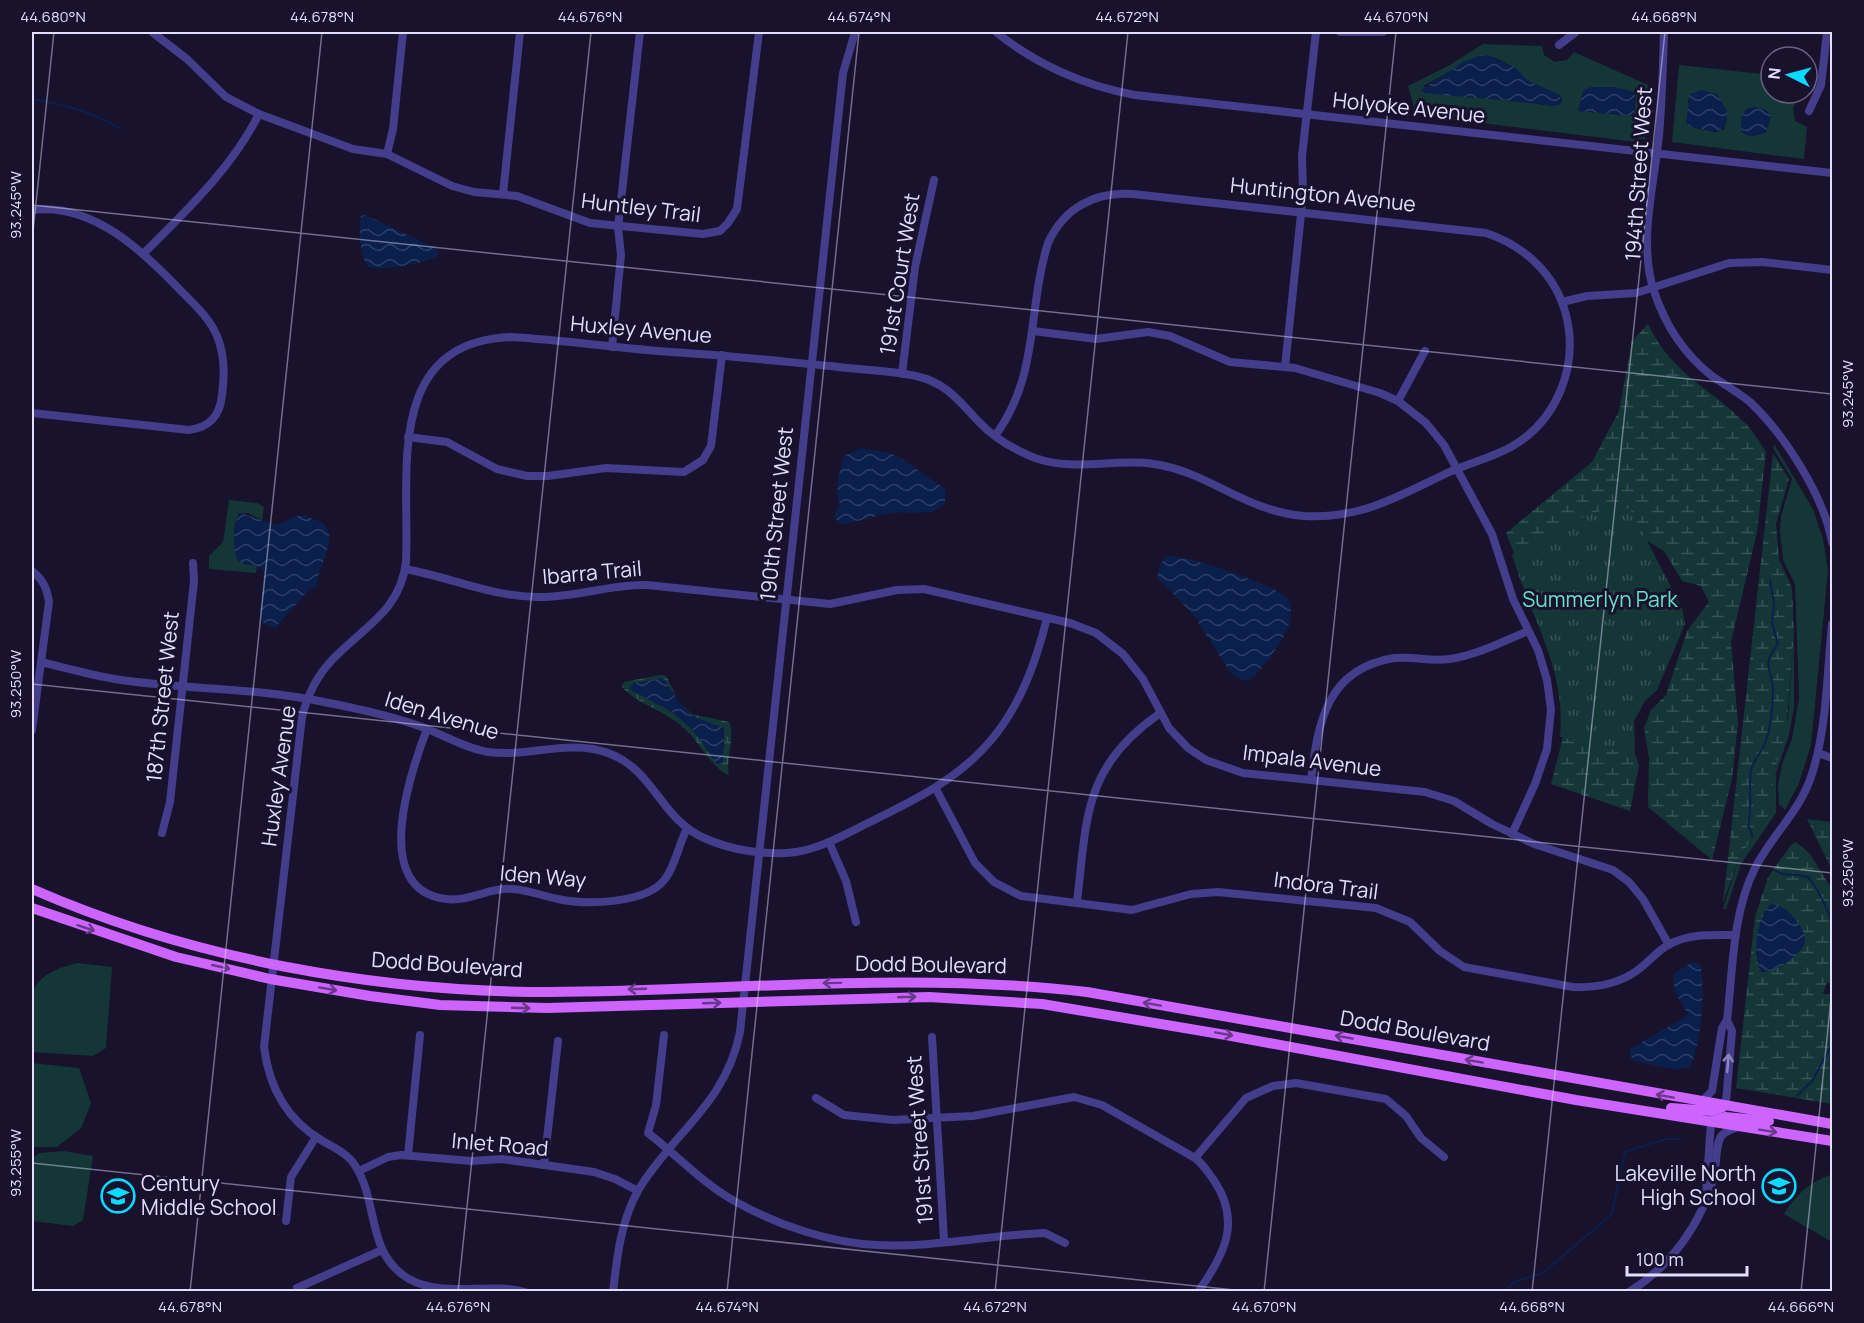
<svg xmlns="http://www.w3.org/2000/svg" width="1864" height="1323" viewBox="0 0 1864 1323" font-family="Manrope,sans-serif">
	<style>
		.grass { fill: #143637; fill-rule: evenodd }
		.wetland { fill: url(#wetland-marsh); fill-rule: evenodd }
		.park { fill: url(#park-tufts) }
		.water { fill: url(#water-waves) }
		.lines { fill: none; stroke-linecap: round; stroke-linejoin: round }
		.stream { stroke: #0b1f4c; stroke-width: 2 }
		.minor { stroke: #443d8c; stroke-width: 8 }
		.major { stroke: #cd64ff; stroke-width: 10 }
		.oneway { stroke: #69378c }
		.oneway2 { stroke: #8c85c0 }
		.ticks { fill: none; stroke: #e3ddff; stroke-width: 1.5; stroke-opacity: 0.45 }
		.labels { text-anchor: middle; stroke-width: 6; stroke-linejoin: round; paint-order: stroke }
		.street-label { font-size: 21px; fill: #e3ddff; stroke: #18122d }
		.park-label { font-size: 21px; fill: #66e2c9; stroke: #18122d }
		.poi-label { font-size: 21px; fill: #e3ddff; stroke: #18122d; text-anchor: end }
		.neatline { fill: none; stroke: #e3ddff; stroke-width: 2 }
		.ticks-label { font-size: 15px; text-anchor: middle; fill: #e3ddff }
	</style>
	<defs>
		<pattern id="wetland-marsh" width="20" height="14" patternUnits="userSpaceOnUse" patternTransform="scale(1.5)"><rect width="20" height="14" fill="#143637"/><path d="M1 5h8M5 5V1M11 12h8M15 12V8" fill="none" stroke="#365355"/></pattern>
		<pattern id="park-tufts" width="24" height="20" patternUnits="userSpaceOnUse" patternTransform="scale(1.5)"><rect width="24" height="20" fill="#143637"/><path d="M3 7l-1-3M5 7V3M7 7l1-3M15 17l-1-3M17 17v-4M19 17l1-3" fill="none" stroke="#365355"/></pattern>
		<pattern id="water-waves" width="16" height="10" patternUnits="userSpaceOnUse" patternTransform="scale(1.5)"><rect width="16" height="10" fill="#0b1f4c"/><path d="M0 5q4-4 8 0t8 0" fill="none" stroke="#2e3f67"/></pattern>
	</defs>
	<rect width="100%" height="100%" fill="#18122d"/>
	<g class="grass">
		<path d="M 1483,44 L 1542,46 L 1544,55 L 1555,62 L 1567,60 L 1574,52 L 1648,85 L 1644,134 L 1646,139 L 1637,139 L 1637,142 L 1416,115 L 1408,86 L 1448,66 ZM 1481,55 C 1508,57 1512,72 1531,83 C 1541,89 1553,91 1562,98 L 1561,104 L 1552,106 C 1509,99 1464,100 1423,86 ZM 1591,87 L 1614,87 L 1636,95 L 1634,116 L 1578,111 L 1583,91 Z"/>
		<path d="M 1679,65 L 1771,75 L 1771,93 L 1807,93 L 1807,79 L 1813,79 L 1811,92 L 1801,96 L 1793,107 L 1795,121 L 1807,127 L 1804,159 L 1672,142 ZM 1688,99 L 1727,117 L 1724,130 L 1715,132 L 1691,127 ZM 1753,107 L 1766,110 L 1771,116 L 1766,132 C 1758,136 1748,138 1741,131 L 1742,116 Z"/>
		<path d="M 1774,444 L 1813,509 L 1823,539 L 1828,571 L 1811,745 L 1799,783 L 1785,810 L 1779,804 L 1778,786 L 1782,764 L 1792,739 L 1799,698 L 1795,584 L 1783,560 L 1780,532 L 1781,516 L 1792,479 L 1773,448 Z"/>
		<path d="M 229,500 L 257,503 L 264,507 L 262,520 L 248,513 L 239,513 C 230,530 235,548 244,564 L 257,566 L 256,573 L 209,569 L 209,556 L 223,542 Z"/>
		<path d="M 1794,632 L 1794,707 L 1789,735 L 1776,773 L 1776,813 L 1741,864 L 1726,909 L 1723,909 L 1739,858 L 1770,813 L 1775,768 L 1788,719 Z"/>
		<path d="M 78,963 L 112,967 L 106,1048 L 93,1056 L 32,1052 C 31,1003 19,976 78,963 Z"/>
		<path d="M 32,1063 L 79,1068 L 91,1103 L 81,1128 L 57,1147 L 32,1147 Z"/>
		<path d="M 64,1151 L 93,1156 L 83,1220 L 73,1226 L 32,1221 L 32,1159 L 39,1153 Z"/>
		<path d="M 1832,1174 L 1832,1242 L 1784,1214 C 1797,1193 1809,1183 1832,1174 Z"/>
	</g>
	<g class="wetland">
		<path d="M 1648,324 C 1672,375 1710,387 1747,425 C 1754,433 1760,443 1766,452 L 1757,532 L 1731,642 L 1738,723 L 1732,779 L 1712,860 L 1648,807 L 1649,758 L 1644,728 L 1651,710 L 1666,695 L 1687,631 L 1709,602 L 1701,586 L 1682,581 L 1664,551 L 1631,531 L 1521,570 L 1506,533 L 1592,462 L 1619,411 L 1632,341 Z"/>
		<path d="M 1773,453 L 1789,479 L 1776,524 L 1779,559 L 1792,588 L 1794,632 L 1786,734 L 1775,768 L 1770,813 L 1739,858 L 1723,903 Z"/>
		<path d="M 660,675 L 666,676 L 677,697 L 692,714 L 729,722 C 736,737 725,759 729,775 C 716,772 698,742 688,732 C 669,711 639,706 622,687 L 624,682 ZM 661,678 L 694,717 L 724,728 L 724,747 L 717,764 C 705,744 690,724 670,711 C 656,701 643,699 632,684 Z"/>
		<path d="M 1563,737 L 1635,754 L 1639,765 L 1630,811 L 1551,784 Z"/>
		<path d="M 1807,819 L 1832,822 L 1830,839 L 1832,870 Z"/>
		<path d="M 1796,842 L 1810,854 L 1832,889 L 1832,985 L 1827,982 L 1823,994 L 1832,994 L 1832,1104 L 1736,1088 L 1755,917 L 1768,877 L 1791,845 ZM 1786,909 L 1796,922 L 1805,942 C 1798,958 1775,962 1759,968 L 1756,952 L 1764,912 Z"/>
	</g>
	<path class="park" d="M 1624,506 L 1631,511 L 1644,535 L 1682,608 L 1685,624 L 1657,690 L 1645,701 L 1634,721 L 1635,754 L 1560,737 C 1567,668 1530,618 1512,554 L 1535,549 L 1552,533 L 1591,513 Z"/>
	<g class="water">
		<path d="M 1481,55 L 1489,56 L 1515,67 L 1527,80 L 1560,95 L 1561,104 L 1552,106 C 1510,99 1466,98 1424,93 L 1421,90 L 1463,62 Z"/>
		<path d="M 1591,87 L 1614,87 L 1635,92 L 1634,116 L 1578,111 L 1583,91 Z"/>
		<path d="M 1701,90 L 1717,94 L 1727,111 L 1726,124 L 1720,132 L 1691,127 L 1686,123 L 1690,94 Z"/>
		<path d="M 1753,107 L 1766,110 L 1771,116 L 1766,132 C 1758,135 1748,138 1741,131 L 1742,116 L 1746,109 Z"/>
		<path d="M 365,215 L 436,248 L 438,256 C 426,263 382,271 368,267 C 360,256 358,229 361,216 Z"/>
		<path d="M 861,448 L 890,453 L 905,461 L 945,489 C 952,522 907,510 891,513 C 874,516 858,521 841,525 L 834,516 L 840,504 C 834,490 840,470 844,456 Z"/>
		<path d="M 241,513 L 276,525 C 284,524 290,517 298,516 C 305,514 310,518 316,520 C 346,530 315,570 317,587 L 310,589 L 275,628 L 263,623 L 260,617 L 264,572 L 259,567 L 239,562 C 232,553 232,520 241,513 Z"/>
		<path d="M 1167,556 C 1186,554 1271,584 1287,597 C 1302,623 1269,659 1253,678 L 1246,681 L 1232,675 L 1195,617 L 1157,577 L 1160,564 Z"/>
		<path d="M 657,679 L 664,679 L 678,701 L 694,717 L 724,728 L 723,763 L 717,764 L 693,730 L 671,711 L 629,689 L 632,684 Z"/>
		<path d="M 1771,904 C 1785,904 1806,926 1805,941 C 1805,953 1773,975 1761,972 C 1753,952 1755,920 1771,904 Z"/>
		<path d="M 1692,962 L 1700,964 C 1706,984 1701,1050 1689,1068 L 1672,1069 L 1634,1061 L 1630,1056 L 1630,1049 L 1687,1016 L 1688,1013 C 1680,1001 1671,989 1674,974 Z"/>
	</g>
	<g class="lines">
		<g class="stream">
			<path d="M 32,99 C 64,104 93,112 121,129"/>
			<path d="M 1753,837 L 1748,825 C 1753,807 1748,789 1751,770 C 1753,761 1760,754 1764,746 C 1771,728 1773,710 1773,691 C 1774,670 1759,667 1778,644 L 1772,623 L 1774,603 L 1770,580"/>
			<path d="M 1775,870 C 1785,878 1797,872 1809,878 C 1820,892 1825,905 1832,922"/>
			<path d="M 1797,1096 L 1812,1081 L 1832,1045"/>
			<path d="M 1504,1292 L 1514,1282 L 1543,1273 L 1612,1214 L 1625,1152 L 1666,1139 L 1680,1139"/>
		</g>
		<g class="minor">
			<path d="M 152,32 L 187,59 L 226,97 L 259,114 L 353,149 L 387,154 L 452,186 L 474,192 L 517,196 L 590,223 L 703,234 L 720,231 L 728,223 L 737,209 L 759,32"/>
			<path d="M 996,32 C 1035,64 1085,86 1135,95 L 1832,173"/>
			<path d="M 1340,32 L 1383,32"/>
			<path d="M 1664,32 C 1663,67 1662,101 1659,136 C 1654,185 1638,243 1654,291 C 1665,325 1684,354 1712,376 C 1725,385 1738,392 1750,402 C 1784,434 1824,496 1832,542"/>
			<path d="M 1559,45 L 1576,32"/>
			<path d="M 1809,111 L 1821,85 L 1827,32"/>
			<path d="M 387,154 L 393,129 L 403,32"/>
			<path d="M 503,194 L 520,32"/>
			<path d="M 32,210 C 93,202 144,252 183,293 C 196,306 210,319 217,336 C 225,355 225,374 222,395 C 220,416 210,427 189,430 L 32,413"/>
			<path d="M 143,254 C 186,211 232,168 259,114"/>
			<path d="M 1562,302 L 1587,296 L 1636,293 L 1729,263 L 1762,262 L 1832,270"/>
			<path d="M 1033,331 L 1096,339 L 1148,332 L 1170,336 L 1230,362 L 1295,368 L 1380,393 L 1398,401 L 1426,423 L 1444,445 L 1492,534 L 1513,599 L 1538,650 L 1547,680 L 1551,709 L 1547,749 L 1535,784 L 1512,834"/>
			<path d="M 612,347 L 621,255 L 618,227 L 640,32"/>
			<path d="M 1285,367 L 1303,195 L 1302,156 L 1316,32"/>
			<path d="M 902,374 L 915,267 L 934,180"/>
			<path d="M 1398,401 L 1425,351"/>
			<path d="M 408,437 L 447,442 L 497,469 L 527,476 L 548,476 L 606,468 L 684,472 L 703,460 L 711,446 L 722,355"/>
			<path d="M 405,569 C 450,577 490,596 536,597 C 574,598 610,584 647,585 L 830,604 L 897,590 L 924,589 L 1070,623 L 1096,633 L 1123,654 L 1143,679 L 1169,728 L 1188,748 L 1206,760 L 1243,773 L 1425,792 L 1454,801 L 1492,824 L 1534,844 L 1613,870 L 1629,882 L 1643,899 L 1669,945"/>
			<path d="M 32,571 C 43,579 47,589 49,602 L 32,730"/>
			<path d="M 41,662 C 66,668 90,675 115,679 C 182,690 252,687 319,701 C 354,708 389,715 422,727 C 444,735 464,748 488,752 C 523,757 558,743 593,749 C 654,760 655,816 704,838 C 730,850 767,856 796,852 C 821,848 844,835 866,824 C 913,801 958,780 992,739 C 1021,704 1036,662 1047,618"/>
			<path d="M 427,729 C 411,771 369,890 446,899 C 469,902 490,887 513,889 C 529,890 542,896 558,899 C 586,905 647,904 665,879 C 676,865 678,845 687,829"/>
			<path d="M 1818,753 L 1832,758"/>
			<path d="M 1311,780 C 1318,723 1326,669 1394,658 C 1413,656 1431,662 1450,659 C 1477,655 1502,642 1528,631"/>
			<path d="M 936,789 L 975,863 L 994,882 L 1021,896 L 1132,910 L 1191,894 L 1218,892 L 1376,908 L 1410,922 L 1440,951 L 1464,967 L 1573,987 C 1595,988 1617,984 1635,972 C 1647,964 1656,952 1668,945 C 1689,933 1713,935 1736,935"/>
			<path d="M 162,833 L 170,802 L 194,581 L 193,563"/>
			<path d="M 829,842 L 846,881 L 856,922"/>
			<path d="M 1077,902 C 1087,818 1083,767 1159,714"/>
			<path d="M 664,1035 L 656,1105 L 648,1133 C 678,1156 704,1185 738,1203 C 778,1225 830,1243 877,1245 C 932,1248 990,1235 1045,1233 L 1065,1243"/>
			<path d="M 932,1037 L 944,1240"/>
			<path d="M 816,1098 L 844,1115 L 893,1120 L 973,1116 L 1074,1097 L 1102,1105 L 1195,1158 C 1203,1164 1207,1171 1213,1179 C 1242,1221 1225,1254 1198,1292"/>
			<path d="M 1702,1101 L 1712,1091 L 1722,1028 L 1727,1020 C 1733,970 1732,914 1755,868 C 1772,835 1801,810 1812,774 C 1827,727 1827,673 1832,624"/>
			<path d="M 1723,1106 L 1726,1102 L 1732,1031 L 1727,1020"/>
			<path d="M 408,1155 L 420,1035"/>
			<path d="M 1195,1158 L 1246,1098 L 1273,1086 L 1296,1083 L 1386,1099 L 1406,1116 L 1421,1138 L 1444,1157"/>
			<path d="M 544,1165 L 558,1041"/>
			<path d="M 359,1171 L 388,1157 L 401,1155 L 471,1161 L 502,1159 L 594,1172 L 615,1179 L 638,1191"/>
			<path d="M 1706,1193 L 1711,1122"/>
			<path d="M 286,1221 L 291,1177 L 316,1137"/>
			<path d="M 297,1288 L 382,1250"/>
			<path d="M 525,1292 C 488,1282 443,1298 409,1279 C 366,1254 379,1204 356,1167 C 348,1153 334,1148 321,1140 C 286,1119 269,1087 264,1047 L 302,717 C 307,696 317,676 332,660 C 363,627 400,612 406,562 C 410,475 383,342 511,337 C 564,340 617,348 671,352 C 724,355 777,361 830,366 C 859,370 888,370 916,376 C 947,383 959,401 979,422 C 994,438 1015,450 1035,458 C 1075,472 1114,458 1154,464 C 1209,472 1244,511 1304,516 C 1360,519 1395,498 1443,475 C 1465,464 1489,459 1511,447 C 1557,421 1579,366 1566,315 C 1556,275 1525,246 1486,233 L 1133,194 C 1095,191 1064,208 1048,243 C 1027,310 1040,375 995,436"/>
			<path d="M 613,1292 C 617,1256 621,1220 639,1189 C 674,1132 726,1103 740,1032 L 843,73 L 855,32"/>
			<path d="M 1629,1292 C 1671,1266 1702,1223 1714,1176 C 1717,1164 1715,1144 1722,1135 C 1726,1131 1733,1129 1738,1127"/>
		</g>
		<g class="major">
			<path d="M 32,889 C 192,959 375,992 550,992 C 729,991 908,971 1087,992 L 1832,1124"/>
			<path d="M 32,908 L 176,957 L 270,979 L 370,996 L 440,1005 L 547,1008 L 929,997 L 1042,1004 L 1226,1035 L 1576,1100 L 1832,1141"/>
			<path d="M 1671,1108 L 1712,1111 L 1723,1107"/>
			<path d="M 1713,1121 L 1725,1117 L 1769,1121"/>
		</g>
	</g>
	<defs><path id="oneway-shaft" d="M-6 0H5M1.5-3L5.5 0L1.5 3" fill="none" stroke-width="1.6" stroke-linecap="round" stroke-linejoin="round" transform="scale(1.5)"/></defs>
	<g class="oneway">
		<use href="#oneway-shaft" transform="translate(86 928) rotate(18)"/>
		<use href="#oneway-shaft" transform="translate(221 967) rotate(13)"/>
		<use href="#oneway-shaft" transform="translate(832 983) rotate(179)"/>
		<use href="#oneway-shaft" transform="translate(328 989) rotate(10)"/>
		<use href="#oneway-shaft" transform="translate(637 989) rotate(178)"/>
		<use href="#oneway-shaft" transform="translate(907 997) rotate(-2)"/>
		<use href="#oneway-shaft" transform="translate(712 1003) rotate(-2)"/>
		<use href="#oneway-shaft" transform="translate(1152 1004) rotate(-170)"/>
		<use href="#oneway-shaft" transform="translate(521 1008) rotate(2)"/>
		<use href="#oneway-shaft" transform="translate(1224 1034) rotate(10)"/>
		<use href="#oneway-shaft" transform="translate(1344 1037) rotate(-170)"/>
		<use href="#oneway-shaft" transform="translate(1474 1061) rotate(-170)"/>
		<use href="#oneway-shaft" transform="translate(1665 1096) rotate(-170)"/>
		<use href="#oneway-shaft" transform="translate(1768 1131) rotate(9)"/>
	</g>
	<use class="oneway2" href="#oneway-shaft" transform="translate(1728 1063) rotate(-85)"/>
	<path class="ticks" d="M 32,205 L 1832,394M 32,241 L 54,32M 32,684 L 1832,873M 32,1163 L 1253,1292M 190,1292 L 322,32M 458,1292 L 591,32M 727,1292 L 859,32M 995,1292 L 1128,32M 1264,1292 L 1396,32M 1532,1292 L 1665,32M 1801,1292 L 1832,989"/>
	<defs>
		<g id="school-ring" transform="scale(1.725)"><circle r="9.5" fill="#18122d" stroke="#09daff" stroke-width="1.5"/><path d="M0-5L7-2L0 1L-7-2ZM-4 1L0 2.5L4 1V4Q0 6-4 4Z" fill="#09daff"/></g>
	</defs>
	<g fill-rule="evenodd">
		<use href="#school-ring" x="1779" y="1186"/>
		<use href="#school-ring" x="118" y="1196"/>
	</g>
	<g class="labels">
		<g class="street-label">
			<text transform="translate(1409 108) rotate(6)" y="7">Holyoke Avenue</text>
			<text transform="translate(1639 174) rotate(-86)" y="7">194th Street West</text>
			<text transform="translate(1323 195) rotate(6)" y="7">Huntington Avenue</text>
			<text transform="translate(641 208) rotate(7)" y="7">Huntley Trail</text>
			<text transform="translate(900 274) rotate(-81)" y="7">191st Court West</text>
			<text transform="translate(641 330) rotate(5)" y="7">Huxley Avenue</text>
			<text transform="translate(777 514) rotate(-84)" y="7">190th Street West</text>
			<text transform="translate(592 573) rotate(-5)" y="7">Ibarra Trail</text>
			<text transform="translate(163 697) rotate(-84)" y="7">187th Street West</text>
			<text transform="translate(442 716) rotate(17)" y="7">Iden Avenue</text>
			<text transform="translate(1312 761) rotate(7)" y="7">Impala Avenue</text>
			<text transform="translate(279 776) rotate(-82)" y="7">Huxley Avenue</text>
			<text transform="translate(543 877) rotate(5)" y="7">Iden Way</text>
			<text transform="translate(1326 886) rotate(7)" y="7">Indora Trail</text>
			<text transform="translate(447 965) rotate(4)" y="7">Dodd Boulevard</text>
			<text transform="translate(931 965) rotate(1)" y="7">Dodd Boulevard</text>
			<text transform="translate(1415 1031) rotate(10)" y="7">Dodd Boulevard</text>
			<text transform="translate(920 1140) rotate(-94)" y="7">191st Street West</text>
			<text transform="translate(500 1145) rotate(5)" y="7">Inlet Road</text>
		</g>
		<g class="park-label">
			<text x="1600" y="607">Summerlyn Park</text>
		</g>
		<g class="poi-label">
			<text x="1756" y="1181">Lakeville North<tspan x="1756" dy="24">High School</tspan></text>
			<text x="141" y="1191" text-anchor="start">Century<tspan x="141" dy="24">Middle School</tspan></text>
		</g>
	</g>
	<rect width="1864" height="1323" fill="none" stroke="#18122d" stroke-width="66"/>
	<g transform="translate(1789 75) rotate(276)"><circle r="28" fill="#18122d" stroke="#696381" stroke-width="1.5"/>
	<path d="M0-4.5L10 22L0 15L-10 22Z" fill="#09daff"/>
	<text y="-9" font-size="16" font-weight="bold" text-anchor="middle" fill="#e3ddff">N</text>
	</g>
	<path d="M1627 1266v9h120v-9" fill="none" stroke="#e3ddff" stroke-width="3"/>
	<text x="1636" y="1266" font-size="18" fill="#e3ddff" stroke="#18122d" stroke-width="4.5" paint-order="stroke">100 m</text>
	<rect x="33" y="33" width="1798" height="1257" class="neatline"/>
	<g class="ticks-label">
		<text x="53" y="22">44.680°N</text>
		<text x="322" y="22">44.678°N</text>
		<text x="590" y="22">44.676°N</text>
		<text x="859" y="22">44.674°N</text>
		<text x="1127" y="22">44.672°N</text>
		<text x="1396" y="22">44.670°N</text>
		<text x="1664" y="22">44.668°N</text>
		<text transform="translate(16 205) rotate(-90)" y="5">93.245°W</text>
		<text transform="translate(1848 394) rotate(-90)" y="5">93.245°W</text>
		<text transform="translate(16 684) rotate(-90)" y="5">93.250°W</text>
		<text transform="translate(1848 873) rotate(-90)" y="5">93.250°W</text>
		<text transform="translate(16 1163) rotate(-90)" y="5">93.255°W</text>
		<text x="190" y="1312">44.678°N</text>
		<text x="458" y="1312">44.676°N</text>
		<text x="727" y="1312">44.674°N</text>
		<text x="995" y="1312">44.672°N</text>
		<text x="1264" y="1312">44.670°N</text>
		<text x="1532" y="1312">44.668°N</text>
		<text x="1801" y="1312">44.666°N</text>
	</g>
</svg>
